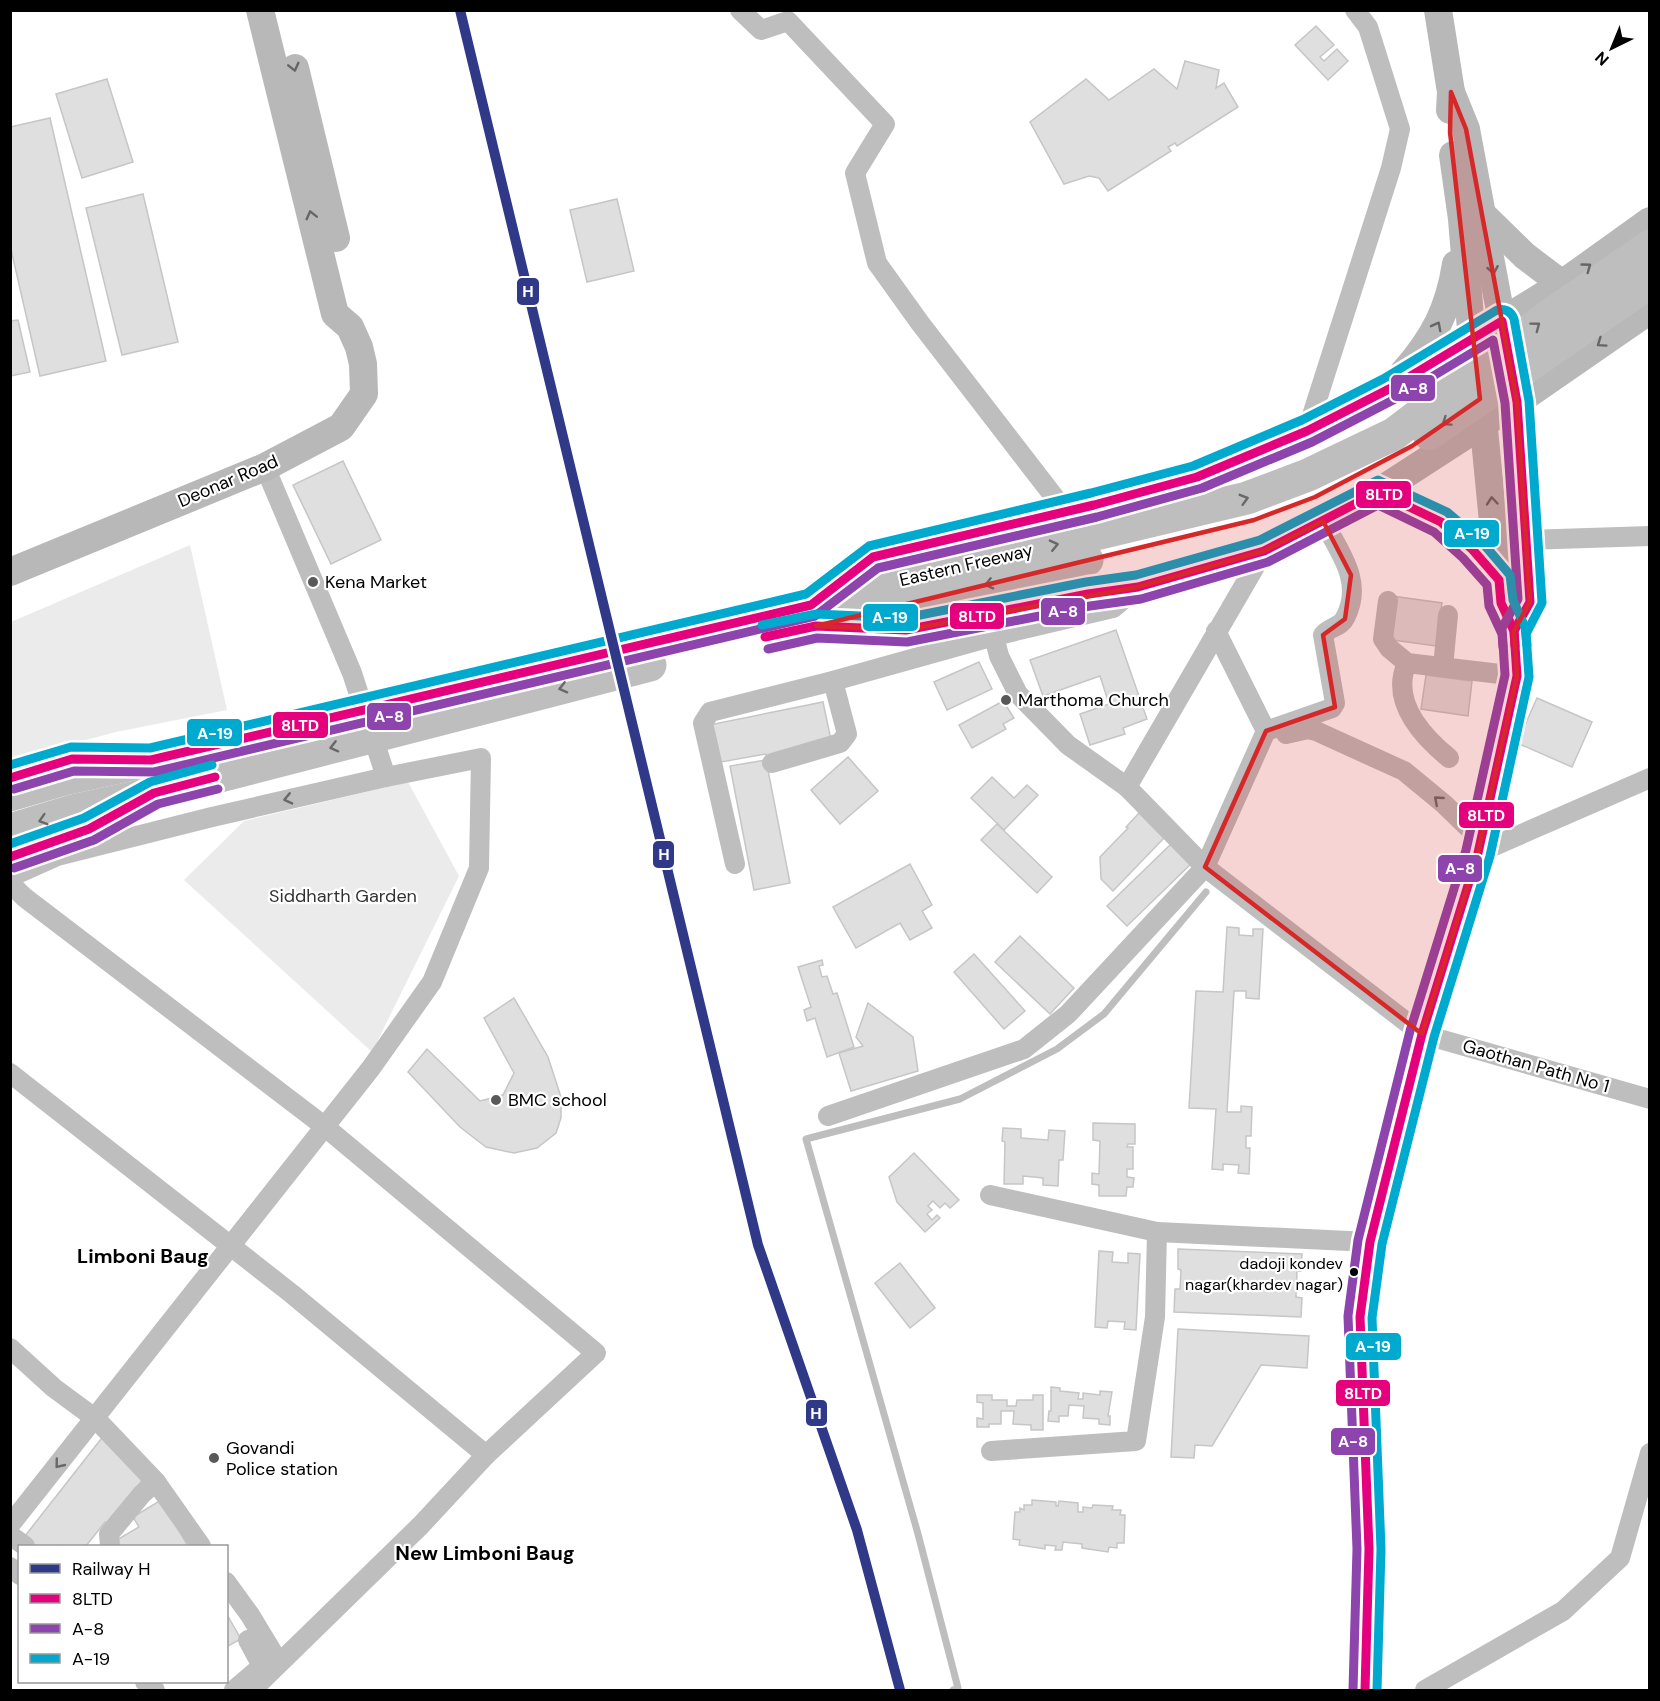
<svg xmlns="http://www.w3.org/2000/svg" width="1660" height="1701" viewBox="0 0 1660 1701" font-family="'DM Sans',sans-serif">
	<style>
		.green { fill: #ebebeb }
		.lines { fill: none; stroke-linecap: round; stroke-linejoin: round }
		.stream { stroke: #bebebe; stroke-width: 7 }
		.building { fill: #dfdfdf; stroke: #c6c6c6; stroke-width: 1.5 }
		.street { stroke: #bebebe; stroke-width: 20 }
		.secondary { stroke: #b8b8b8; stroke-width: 28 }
		.highway { stroke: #bebebe; stroke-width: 33 }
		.bus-1-casing { stroke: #fff; stroke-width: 14 }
		.bus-2-casing { stroke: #fff; stroke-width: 14 }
		.bus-3-casing { stroke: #fff; stroke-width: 14 }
		.bus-1 { stroke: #e5007d; stroke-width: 9 }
		.bus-2 { stroke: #8e44ad; stroke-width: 9 }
		.bus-3 { stroke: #00a9ce; stroke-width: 9 }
		.rail-1-casing { stroke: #fff; stroke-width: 15 }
		.rail-1 { stroke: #303888; stroke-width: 10 }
		.oneway { stroke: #656565 }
		.oneway2 { stroke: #686868 }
		.marked { fill: #d62828; fill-opacity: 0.2; stroke: #d62828; stroke-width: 4.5; stroke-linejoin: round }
		.poi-dot { fill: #595959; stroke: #fff; stroke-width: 2 }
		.bus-dot { fill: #000; stroke: #fff; stroke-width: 2 }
		.labels { text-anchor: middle; stroke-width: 4.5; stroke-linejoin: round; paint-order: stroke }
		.bus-label { font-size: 16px; fill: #000; stroke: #fff; text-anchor: end }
		.street-label { font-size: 18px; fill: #000; stroke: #fff }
		.poi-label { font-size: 18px; fill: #000; stroke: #fff; text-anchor: start }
		.park-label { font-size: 18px; fill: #323232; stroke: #fff }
		.neighbourhood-label { font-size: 20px; font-weight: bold; fill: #000; stroke: #fff }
		.line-badge { stroke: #fff; stroke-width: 2 }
		.badge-label { font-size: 16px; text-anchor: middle; font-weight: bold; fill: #fff }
	</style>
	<rect width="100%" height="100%" fill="#fff"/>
	<g class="green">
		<path d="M 190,545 L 227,710 L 116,732 L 11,760 L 11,622 Z"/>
		<path d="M 408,782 L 459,876 L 372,1052 L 184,880 L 244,821 Z"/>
	</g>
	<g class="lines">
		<path class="stream" d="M 953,1690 L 958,1688 L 918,1534 L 806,1139 L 960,1099 L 1057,1049 L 1104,1014 L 1206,892"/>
	</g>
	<g class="building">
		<path d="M 1316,26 L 1334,45 L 1320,57 L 1324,61 L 1337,49 L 1348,61 L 1328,80 L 1295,45 Z"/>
		<path d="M 1185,61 L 1219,70 L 1216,88 L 1224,83 L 1238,107 L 1177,146 L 1175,143 L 1168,147 L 1171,151 L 1108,191 L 1099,178 L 1089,176 L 1064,184 L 1030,122 L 1086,79 L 1109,100 L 1154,69 L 1177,89 Z"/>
		<path d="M 107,79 L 133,162 L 82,178 L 56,94 Z"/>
		<path d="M 50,118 L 106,361 L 40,376 L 10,245 L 10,127 Z"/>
		<path d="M 143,194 L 178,342 L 122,355 L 86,208 Z"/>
		<path d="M 617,199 L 634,271 L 587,282 L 570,210 Z"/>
		<path d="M 18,320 L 30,372 L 10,376 L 10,321 Z"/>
		<path d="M 343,461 L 381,540 L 331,564 L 293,485 Z"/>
		<path d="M 1392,596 L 1442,603 L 1436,646 L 1386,639 Z"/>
		<path d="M 1116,630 L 1147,719 L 1123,728 L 1125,734 L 1090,745 L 1080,714 L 1109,704 L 1100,676 L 1043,696 L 1030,660 Z"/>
		<path d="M 979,662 L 992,689 L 947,710 L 934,682 Z"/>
		<path d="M 1426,675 L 1472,681 L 1468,716 L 1421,709 Z"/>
		<path d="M 1537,698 L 1592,722 L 1572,767 L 1517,743 Z"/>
		<path d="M 1003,701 L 1014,718 L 1003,724 L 1006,729 L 972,748 L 959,725 Z"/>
		<path d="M 823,702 L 831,740 L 767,757 L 766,754 L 716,763 L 709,725 Z"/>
		<path d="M 848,757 L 878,791 L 840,824 L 811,790 Z"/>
		<path d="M 766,760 L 790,883 L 754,890 L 730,766 Z"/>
		<path d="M 992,777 L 1014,798 L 1027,785 L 1038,795 L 1004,830 L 971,798 Z"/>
		<path d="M 1139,813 L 1164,838 L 1113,891 L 1101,879 L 1100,857 L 1128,828 L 1126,827 Z"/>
		<path d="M 997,824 L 1052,877 L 1037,893 L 981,840 Z"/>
		<path d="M 1171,844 L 1191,864 L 1127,926 L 1107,906 Z"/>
		<path d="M 910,864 L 932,905 L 922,911 L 932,928 L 910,940 L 900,923 L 856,948 L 833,907 Z"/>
		<path d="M 1227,927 L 1239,928 L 1239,935 L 1253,936 L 1253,929 L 1263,929 L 1259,999 L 1246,998 L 1246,991 L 1234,991 L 1227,1112 L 1241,1112 L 1241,1106 L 1252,1107 L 1251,1136 L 1246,1136 L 1246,1148 L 1250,1148 L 1249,1174 L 1238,1173 L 1239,1165 L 1223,1164 L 1223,1170 L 1212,1169 L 1216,1109 L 1189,1108 L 1196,991 L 1223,992 Z"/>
		<path d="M 1020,936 L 1074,988 L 1050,1014 L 995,962 Z"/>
		<path d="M 974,954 L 1025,1011 L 1004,1029 L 954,972 Z"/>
		<path d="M 822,960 L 823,965 L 819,966 L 822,977 L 827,976 L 833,994 L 837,993 L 854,1047 L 827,1057 L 815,1018 L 807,1021 L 804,1010 L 811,1007 L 798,967 Z"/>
		<path d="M 514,998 L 548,1057 L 561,1097 L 561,1118 L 556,1133 L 537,1148 L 514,1153 L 486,1147 L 460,1127 L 408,1072 L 427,1049 L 480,1101 L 503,1095 L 514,1073 L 484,1018 Z"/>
		<path d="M 868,1003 L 913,1037 L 918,1071 L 851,1091 L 839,1053 L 863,1046 L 856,1037 Z"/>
		<path d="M 1093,1123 L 1135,1124 L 1135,1144 L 1128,1144 L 1127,1147 L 1133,1147 L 1133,1169 L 1127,1169 L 1127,1177 L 1134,1178 L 1133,1187 L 1127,1187 L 1126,1196 L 1099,1196 L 1099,1185 L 1092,1184 L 1092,1173 L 1099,1174 L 1100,1141 L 1093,1140 Z"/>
		<path d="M 1003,1128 L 1021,1129 L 1021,1138 L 1048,1140 L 1049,1130 L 1065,1131 L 1063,1160 L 1059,1160 L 1058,1186 L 1043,1185 L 1043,1178 L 1023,1176 L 1023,1184 L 1004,1184 L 1005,1142 L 1002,1141 Z"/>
		<path d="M 914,1153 L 959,1200 L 950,1208 L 945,1203 L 940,1208 L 933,1201 L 928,1206 L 932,1210 L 927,1214 L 932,1220 L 937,1215 L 940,1218 L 925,1232 L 897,1202 L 889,1177 Z"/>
		<path d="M 1178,1249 L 1302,1254 L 1301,1271 L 1297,1271 L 1296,1297 L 1302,1298 L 1301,1317 L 1174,1312 L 1175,1289 L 1180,1289 L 1181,1270 L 1178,1269 Z"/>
		<path d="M 1099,1251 L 1113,1252 L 1112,1262 L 1128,1263 L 1128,1253 L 1140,1254 L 1136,1330 L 1124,1329 L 1125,1322 L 1108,1321 L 1107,1328 L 1095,1327 Z"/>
		<path d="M 900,1263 L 935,1308 L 910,1328 L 875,1283 Z"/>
		<path d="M 1178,1329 L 1309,1336 L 1307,1368 L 1261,1365 L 1212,1446 L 1195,1445 L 1194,1458 L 1171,1457 Z"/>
		<path d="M 1051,1387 L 1060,1388 L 1060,1391 L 1079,1393 L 1078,1399 L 1083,1399 L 1083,1393 L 1100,1395 L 1100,1391 L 1112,1392 L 1108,1416 L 1110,1416 L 1110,1425 L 1099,1424 L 1099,1419 L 1083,1418 L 1084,1406 L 1069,1405 L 1068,1416 L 1059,1416 L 1059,1422 L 1048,1421 L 1049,1411 L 1051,1411 Z"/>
		<path d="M 977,1395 L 992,1395 L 992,1400 L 1007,1400 L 1007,1406 L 1016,1406 L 1017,1400 L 1033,1400 L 1033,1395 L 1043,1395 L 1043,1430 L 1031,1430 L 1031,1425 L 1013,1424 L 1014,1411 L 1001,1411 L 1001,1424 L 989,1424 L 989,1427 L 977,1427 L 977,1418 L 983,1419 L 983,1403 L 977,1402 Z"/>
		<path d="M 105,1434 L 145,1476 L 110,1526 L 105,1522 L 86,1546 L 28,1546 L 21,1541 Z"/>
		<path d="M 161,1500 L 188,1546 L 118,1546 L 115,1541 L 139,1527 L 133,1517 Z"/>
		<path d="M 1032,1500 L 1056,1502 L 1056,1506 L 1058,1506 L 1059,1501 L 1078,1503 L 1078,1512 L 1083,1512 L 1083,1507 L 1092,1508 L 1093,1505 L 1113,1506 L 1112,1510 L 1121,1510 L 1120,1515 L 1125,1515 L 1124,1543 L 1117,1543 L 1117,1548 L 1109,1547 L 1108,1552 L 1082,1548 L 1082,1544 L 1063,1542 L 1062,1550 L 1055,1550 L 1056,1546 L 1045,1545 L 1045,1549 L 1019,1545 L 1020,1540 L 1013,1539 L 1015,1512 L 1020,1512 L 1020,1508 L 1024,1510 L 1024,1505 L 1032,1505 Z"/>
		<path d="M 226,1613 L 241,1639 L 226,1647 Z"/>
	</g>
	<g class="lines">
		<g class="street">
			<path d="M 740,10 L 761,30 L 788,21 L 885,124 L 855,173 L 877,263 L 920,323 L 1066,512"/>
			<path d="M 1307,431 L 1391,168 L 1400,129 L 1368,27 L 1355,10"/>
			<path d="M 1526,540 L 1650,536"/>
			<path d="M 1264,551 L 1127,787 L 1205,867 L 1422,1034 L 1650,1099"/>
			<path d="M 1388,601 L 1383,639 L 1389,648 L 1407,663 L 1517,676"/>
			<path d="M 1216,631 L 1266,731"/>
			<path d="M 1407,663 C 1390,701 1421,735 1449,758"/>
			<path d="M 1443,667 L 1448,615"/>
			<path d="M 1286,734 L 1308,729 L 1316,731 L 1404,771 L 1444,804 L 1481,840"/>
			<path d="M 772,763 L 840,743 L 847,734 L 833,681"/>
			<path d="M 1127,787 L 1068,745 L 1018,694 L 999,656 L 994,636 L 1113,608 L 1138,587"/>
			<path d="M 1478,853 L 1650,778"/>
			<path d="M 735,864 L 703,723 L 710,712 L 833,681 L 994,636"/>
			<path d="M 10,877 L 57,856 L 212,817 L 386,777"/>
			<path d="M 10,883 L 24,897 L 324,1126 L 596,1353 L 486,1455 L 421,1525 L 252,1690"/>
			<path d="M 10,1073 L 292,1294 L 486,1455"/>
			<path d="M 828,1116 L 1024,1049 L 1068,1014 L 1205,867 L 1266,731 L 1332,708 L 1335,703 L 1323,635 C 1329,627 1341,627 1345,618 C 1364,582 1340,553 1323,521"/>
			<path d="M 990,1195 L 1157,1232 L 1370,1242"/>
			<path d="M 10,1348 L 54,1388 L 96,1419 L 156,1482 L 201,1546"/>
			<path d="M 991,1451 L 1136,1441 L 1155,1317 L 1157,1232"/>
			<path d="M 10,1525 L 371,1068 L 432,982 L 479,868 L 481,758 L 386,777 L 352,673 L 265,467"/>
			<path d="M 10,1535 L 25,1546"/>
			<path d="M 110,1546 L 109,1534 L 142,1494 L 156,1482"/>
			<path d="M 10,1567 L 20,1575"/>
			<path d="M 226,1582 L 250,1615 L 279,1663"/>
			<path d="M 145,1682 L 155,1690"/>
			<path d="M 234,1690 L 262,1666 L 248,1640"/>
			<path d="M 1425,1690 L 1563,1611 L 1620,1558 L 1650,1453"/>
		</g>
		<g class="secondary">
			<path d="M 1438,10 L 1451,92 L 1450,110"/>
			<path d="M 295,68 L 336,238"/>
			<path d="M 1453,155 L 1462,219 L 1473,354"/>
			<path d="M 1484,216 L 1525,256 L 1562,284"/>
			<path d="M 1404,372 C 1434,338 1449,309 1456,264"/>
			<path d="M 1482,409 L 1501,603 L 1514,631"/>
			<path d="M 1378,492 L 1441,522 L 1472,549 L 1499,580"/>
			<path d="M 10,572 L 265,467 L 341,427 L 364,394 L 363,364 L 359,347 L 350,327 L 335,314 L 260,10"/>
			<path d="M 815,602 L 873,557 L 1094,505 L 1197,477 L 1307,431 L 1389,389 L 1502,321 L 1562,284 L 1650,221"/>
			<path d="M 837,627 L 906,630 L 1088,594 L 1138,587 L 1264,551 L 1378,492 L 1517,402 L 1650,310"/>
			<path d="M 1365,1690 L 1369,1549 L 1360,1317 L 1370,1242 L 1422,1034 L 1478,853 L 1517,676 L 1514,631 L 1530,602 L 1517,402 L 1466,129 L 1451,92"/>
		</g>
		<g class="highway">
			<path d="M 1429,434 L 1650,282"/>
			<path d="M 814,626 L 1087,560"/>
			<path d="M 10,795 L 68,778 L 151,760 L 811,605 L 895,582 L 1247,498 L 1308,475 L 1394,434 L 1549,316 L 1650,246"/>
			<path d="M 10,830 L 76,810 L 154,793 L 650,665"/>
			<path d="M 10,857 L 89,829 L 116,814"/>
		</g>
		<g class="bus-1-casing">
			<g id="bus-1">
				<path d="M 765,637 L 816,626 L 906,630 L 1088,594 L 1138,587 L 1264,551 L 1378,492 L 1441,522 L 1472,549 L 1499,580 L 1501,603 L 1514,631 L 1515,646"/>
				<path d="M 10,778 L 72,759 L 151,760 L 811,605 L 873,557 L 1094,505 L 1197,477 L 1307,431 L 1389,389 L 1502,321 L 1517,402 L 1530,602 L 1514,631 L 1517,676 L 1478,853 L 1422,1034 L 1370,1242 L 1360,1317 L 1369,1549 L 1365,1690"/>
				<path d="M 10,857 L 89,829 L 154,793 L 215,777"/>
			</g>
		</g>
		<g class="bus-2-casing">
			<g id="bus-2">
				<path d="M 768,649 L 817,638 L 907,642 L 1090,606 L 1141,599 L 1268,562 L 1378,505 L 1434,532 L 1463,558 L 1487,585 L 1489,606 L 1502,634 L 1503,647"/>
				<path d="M 14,789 L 74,771 L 154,772 L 815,616 L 878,568 L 1097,517 L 1202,488 L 1312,442 L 1395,399 L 1493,340 L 1505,403 L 1518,599 L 1502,628 L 1505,675 L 1466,850 L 1410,1031 L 1358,1240 L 1348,1316 L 1357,1549 L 1353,1690"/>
				<path d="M 14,868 L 94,840 L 158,804 L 218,789"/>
			</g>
		</g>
		<g class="bus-3-casing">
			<g id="bus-3">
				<path d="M 762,625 L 816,614 L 905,618 L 1086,582 L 1136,575 L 1260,540 L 1378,480 L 1447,512 L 1481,541 L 1510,575 L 1513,600 L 1525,627 L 1527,645"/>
				<path d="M 10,765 L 71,747 L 150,748 L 806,594 L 869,546 L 1091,493 L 1193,466 L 1302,420 L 1383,379 L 1497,310 C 1505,308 1511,311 1514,319 L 1529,401 L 1542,603 L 1526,634 L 1529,677 L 1490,856 L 1434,1037 L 1382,1244 L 1372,1318 L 1381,1549 L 1377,1690"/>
				<path d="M 10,844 L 84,818 L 150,782 L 212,765"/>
			</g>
		</g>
		<use href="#bus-1" class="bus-1"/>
		<use href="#bus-2" class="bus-2"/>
		<use href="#bus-3" class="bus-3"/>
		<g class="rail-1-casing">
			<path id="rail-1" d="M 460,10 L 758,1245 L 857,1530 L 900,1690"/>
		</g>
		<use href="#rail-1" class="rail-1"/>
	</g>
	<defs><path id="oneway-chevron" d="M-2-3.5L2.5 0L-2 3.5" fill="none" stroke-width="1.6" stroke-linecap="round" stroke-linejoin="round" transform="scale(1.5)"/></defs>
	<g class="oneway">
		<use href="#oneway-chevron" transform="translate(294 67) rotate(76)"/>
		<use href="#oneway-chevron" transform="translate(311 215) rotate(-104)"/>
		<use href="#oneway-chevron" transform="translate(1587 267) rotate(-36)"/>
		<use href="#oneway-chevron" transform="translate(1493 270) rotate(80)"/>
		<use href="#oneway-chevron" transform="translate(1437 326) rotate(-62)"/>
		<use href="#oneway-chevron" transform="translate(1601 343) rotate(145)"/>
		<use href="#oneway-chevron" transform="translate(1492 501) rotate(-95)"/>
	</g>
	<g class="oneway2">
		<use href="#oneway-chevron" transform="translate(1536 326) rotate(-37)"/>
		<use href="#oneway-chevron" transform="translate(1446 422) rotate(145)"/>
		<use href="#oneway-chevron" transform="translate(1244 499) rotate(-16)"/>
		<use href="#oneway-chevron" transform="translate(1054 545) rotate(-13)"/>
		<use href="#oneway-chevron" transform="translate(989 584) rotate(166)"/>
		<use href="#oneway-chevron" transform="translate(563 688) rotate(166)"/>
		<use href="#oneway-chevron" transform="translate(334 747) rotate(166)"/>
		<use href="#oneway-chevron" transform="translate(288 799) rotate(167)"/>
		<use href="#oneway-chevron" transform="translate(1438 800) rotate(-139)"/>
		<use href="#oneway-chevron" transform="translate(43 820) rotate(163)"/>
		<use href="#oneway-chevron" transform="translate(59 1464) rotate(129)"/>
	</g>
	<path class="marked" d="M 1451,92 L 1466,129 L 1517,402 L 1530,602 L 1514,631 L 1517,676 L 1478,853 L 1422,1034 L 1205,867 L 1266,731 L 1335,707 L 1323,635 L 1345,619 L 1351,575 L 1323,521 L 1264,551 L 1138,587 L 906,630 L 816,626 L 1254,520 L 1315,497 L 1412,446 L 1480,399 L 1450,132 Z"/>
	<g class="poi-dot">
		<circle cx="313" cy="582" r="6"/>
		<circle cx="1006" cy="700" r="6"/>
		<circle cx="496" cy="1100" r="6"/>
		<circle cx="214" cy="1458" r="6"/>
	</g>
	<circle class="bus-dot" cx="1354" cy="1272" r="5"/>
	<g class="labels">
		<g class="bus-label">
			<text x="1343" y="1269">dadoji kondev<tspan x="1343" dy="21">nagar(khardev nagar)</tspan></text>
		</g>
		<g class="street-label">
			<text transform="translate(228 481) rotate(-23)" y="6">Deonar Road</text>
			<text transform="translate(966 565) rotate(-13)" y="6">Eastern Freeway</text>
			<text transform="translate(1536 1066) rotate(16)" y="6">Gaothan Path No 1</text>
		</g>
		<g class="poi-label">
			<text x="325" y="588">Kena Market</text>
			<text x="1018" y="706">Marthoma Church</text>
			<text x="508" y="1106">BMC school</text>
			<text x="226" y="1454">Govandi<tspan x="226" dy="21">Police station</tspan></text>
		</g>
		<g class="park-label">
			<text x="343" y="902">Siddharth Garden</text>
		</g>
		<g class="neighbourhood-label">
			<text x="143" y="1263">Limboni Baug</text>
			<text x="485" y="1560">New Limboni Baug</text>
		</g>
	</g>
	<g class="line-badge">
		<rect x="516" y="277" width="24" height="29" rx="6" fill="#303888"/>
		<rect x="1390" y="374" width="46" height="28" rx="6" fill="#8e44ad"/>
		<rect x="1355" y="480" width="57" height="29" rx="6" fill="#e5007d"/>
		<rect x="1443" y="519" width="57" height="29" rx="6" fill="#00a9ce"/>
		<rect x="1040" y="597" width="46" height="29" rx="6" fill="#8e44ad"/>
		<rect x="949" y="602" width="56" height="28" rx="6" fill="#e5007d"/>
		<rect x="862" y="603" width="57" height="29" rx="6" fill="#00a9ce"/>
		<rect x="366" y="702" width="46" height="29" rx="6" fill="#8e44ad"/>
		<rect x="272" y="711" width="57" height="28" rx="6" fill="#e5007d"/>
		<rect x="186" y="718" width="57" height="29" rx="6" fill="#00a9ce"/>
		<rect x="1458" y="801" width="57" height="28" rx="6" fill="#e5007d"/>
		<rect x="652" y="840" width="23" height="29" rx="6" fill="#303888"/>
		<rect x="1437" y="854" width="46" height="29" rx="6" fill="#8e44ad"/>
		<rect x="1345" y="1332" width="57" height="29" rx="6" fill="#00a9ce"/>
		<rect x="1335" y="1379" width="56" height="28" rx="6" fill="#e5007d"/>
		<rect x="805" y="1399" width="23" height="28" rx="6" fill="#303888"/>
		<rect x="1330" y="1427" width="46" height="29" rx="6" fill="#8e44ad"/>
	</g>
	<g class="badge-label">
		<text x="528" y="297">H</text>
		<text x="1413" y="394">A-8</text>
		<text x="1384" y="500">8LTD</text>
		<text x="1472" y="539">A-19</text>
		<text x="1063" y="617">A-8</text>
		<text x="977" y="622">8LTD</text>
		<text x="890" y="623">A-19</text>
		<text x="389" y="722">A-8</text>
		<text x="300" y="731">8LTD</text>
		<text x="215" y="739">A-19</text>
		<text x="1486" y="821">8LTD</text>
		<text x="664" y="860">H</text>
		<text x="1460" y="874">A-8</text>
		<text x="1373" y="1352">A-19</text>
		<text x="1363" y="1399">8LTD</text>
		<text x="816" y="1419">H</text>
		<text x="1353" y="1447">A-8</text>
	</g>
	<rect width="1660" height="1701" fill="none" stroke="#000000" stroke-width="24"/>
	<rect x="18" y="1545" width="210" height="138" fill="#ffffff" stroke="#999999" stroke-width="1.5"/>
	<rect x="30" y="1564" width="30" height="9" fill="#303888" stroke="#999999" stroke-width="1.5"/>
	<text x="72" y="1575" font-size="18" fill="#000000">Railway H</text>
	<rect x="30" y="1594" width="30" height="9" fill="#e5007d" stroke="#999999" stroke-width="1.5"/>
	<text x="72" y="1605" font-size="18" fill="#000000">8LTD</text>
	<rect x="30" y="1624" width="30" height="9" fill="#8e44ad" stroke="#999999" stroke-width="1.5"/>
	<text x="72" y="1635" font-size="18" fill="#000000">A-8</text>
	<rect x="30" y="1654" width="30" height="9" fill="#00a9ce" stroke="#999999" stroke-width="1.5"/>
	<text x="72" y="1665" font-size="18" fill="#000000">A-19</text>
	<g transform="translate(1612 48) rotate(223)" stroke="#ffffff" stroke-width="4.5" paint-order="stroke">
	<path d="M0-4.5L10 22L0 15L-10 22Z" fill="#000000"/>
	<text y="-9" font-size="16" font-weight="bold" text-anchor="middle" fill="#000000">N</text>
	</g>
</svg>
